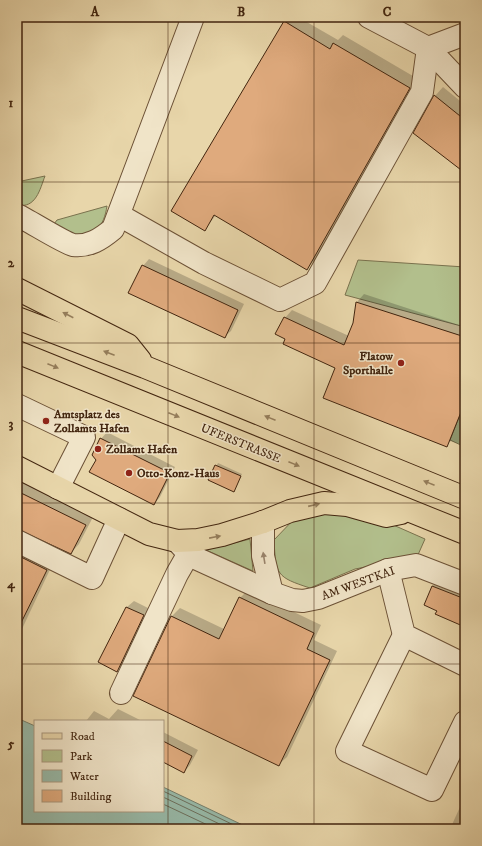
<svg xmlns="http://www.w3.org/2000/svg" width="482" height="846" viewBox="0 0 482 846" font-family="'IM FELL DW Pica',serif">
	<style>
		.green { fill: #b2bf8c; stroke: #7a724e }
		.water { fill: #97b9a8; stroke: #757e6b }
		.shadow { fill: #0003 }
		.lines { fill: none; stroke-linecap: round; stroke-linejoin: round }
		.shore { stroke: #6c6f5c; stroke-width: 1 }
		.building { fill: #dfaa7d; stroke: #42250f }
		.minor-casing { stroke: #6c5136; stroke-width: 24 }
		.major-casing { stroke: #42250f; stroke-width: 24 }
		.highway-casing { stroke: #42250f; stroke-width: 24 }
		.minor { stroke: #f0e4c8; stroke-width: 22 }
		.major { stroke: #e8d6aa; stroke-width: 22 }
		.highway { stroke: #e8d6aa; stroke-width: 22 }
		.oneway { fill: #957e5c }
		.oneway2 { fill: #99846c }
		.grid { fill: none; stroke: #42250f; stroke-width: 1; stroke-opacity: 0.55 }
		.poi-dot { fill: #8f2418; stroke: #f0e4c8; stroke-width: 1.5 }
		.labels { text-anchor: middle; stroke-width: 3; stroke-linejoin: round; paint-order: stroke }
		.poi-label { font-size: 12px; font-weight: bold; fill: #42250f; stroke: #f0e4c8; text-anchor: start }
		.street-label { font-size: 12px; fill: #42250f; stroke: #f0e4c8 }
		.neatline { fill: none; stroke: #42250f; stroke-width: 1.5 }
		.grid-label { font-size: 13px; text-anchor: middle; font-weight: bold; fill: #42250f }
	</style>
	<rect width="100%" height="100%" fill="#e8d6aa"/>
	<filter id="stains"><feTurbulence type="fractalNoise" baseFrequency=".005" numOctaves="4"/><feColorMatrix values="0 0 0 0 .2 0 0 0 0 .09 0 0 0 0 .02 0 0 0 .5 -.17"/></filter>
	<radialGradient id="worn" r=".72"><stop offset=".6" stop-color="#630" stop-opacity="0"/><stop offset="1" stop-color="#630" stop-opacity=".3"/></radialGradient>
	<g class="green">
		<path d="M 45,176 C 40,189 36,209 17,205 L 17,182 Z"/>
		<path d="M 107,206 C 104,226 95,238 73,235 C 67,234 59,227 54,224 L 57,220 Z"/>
		<path d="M 358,260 L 465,267 L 465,327 L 345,295 Z"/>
		<path d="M 465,402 L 465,447 L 450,440 Z"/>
		<path d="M 337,510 L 382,520 L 425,539 L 417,557 L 355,569 L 310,588 C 276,577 276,575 274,540 L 296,517 Z"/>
		<path d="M 250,539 L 253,571 L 206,550 Z"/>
	</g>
	<path class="water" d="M 17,718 L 35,726 L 35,811 L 163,811 L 163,787 L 251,829 L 17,829 Z"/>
	<g class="shadow">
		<path d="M 289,17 L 298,17 L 338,40 L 343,35 L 418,79 L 315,260 L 307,268 L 216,215 L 205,229 L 284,22 Z"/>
		<path d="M 452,17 L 465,17 L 465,19 L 455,23 Z"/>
		<path d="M 443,87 L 465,105 L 465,172 L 415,133 L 435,96 Z"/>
		<path d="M 149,259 L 244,304 L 231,331 L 224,337 L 143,266 Z"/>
		<path d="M 364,294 L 465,327 L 465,411 L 462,419 L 465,421 L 465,446 L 451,441 L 446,445 L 336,367 L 287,338 L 285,318 L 292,310 L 349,336 L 354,323 L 357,302 Z"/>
		<path d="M 107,432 L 175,467 L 160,497 L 154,504 L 97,459 L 101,439 Z"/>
		<path d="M 218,463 L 242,474 L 234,490 L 209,480 Z"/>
		<path d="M 17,479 L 93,517 L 79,544 L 71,553 L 17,528 Z"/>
		<path d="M 17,542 L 54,561 L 22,629 L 17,634 Z"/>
		<path d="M 439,580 L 465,590 L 465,626 L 438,610 L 432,586 Z"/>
		<path d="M 248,590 L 321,625 L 314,640 L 337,651 L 287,757 L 278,765 L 135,696 L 172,616 L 180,608 L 224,629 L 240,598 Z"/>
		<path d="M 134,601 L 150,609 L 124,664 L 117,670 L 100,661 L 127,607 Z"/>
		<path d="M 118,709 L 142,721 L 86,721 L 94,711 L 109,719 Z"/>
		<path d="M 163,732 L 198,750 L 190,765 L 184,772 L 165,762 L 163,765 Z"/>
		<path d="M 465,796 L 465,829 L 450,829 Z"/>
	</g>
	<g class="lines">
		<g class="shore">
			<path d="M 163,791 L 242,829"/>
			<path d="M 163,797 L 230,829"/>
			<path d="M 163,804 L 216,829"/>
		</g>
	</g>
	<g class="building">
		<path d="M 284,21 L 330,49 L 333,43 L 410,88 L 307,270 L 214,215 L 205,231 L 171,211 Z"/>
		<path d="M 434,95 L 465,120 L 465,173 L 413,133 Z"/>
		<path d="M 142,265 L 238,310 L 225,338 L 128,293 Z"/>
		<path d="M 356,302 L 465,337 L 465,402 L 447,447 L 323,398 L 335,368 L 283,344 L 285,339 L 275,334 L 284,317 L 344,345 L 353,323 Z"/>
		<path d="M 100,438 L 170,473 L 154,505 L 89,472 L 96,460 L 92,455 Z"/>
		<path d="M 215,465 L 241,476 L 234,492 L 208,480 Z"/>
		<path d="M 17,491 L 86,525 L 71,554 L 17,529 Z"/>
		<path d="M 17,555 L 47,570 L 17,631 Z"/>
		<path d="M 432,586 L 465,599 L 465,627 L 435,614 L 437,611 L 424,605 Z"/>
		<path d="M 239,597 L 314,633 L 307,649 L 330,660 L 279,766 L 133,696 L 171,616 L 219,639 Z"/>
		<path d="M 126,607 L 144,615 L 117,672 L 98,662 Z"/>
		<path d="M 163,741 L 192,756 L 184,773 L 163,762 Z"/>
	</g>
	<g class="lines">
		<g class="minor-casing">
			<g id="minor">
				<path d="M 369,17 L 428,48 L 465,34"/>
				<path d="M 428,48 L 465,87"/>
				<path d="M 17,215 C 28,220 64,243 73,245 C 89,247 101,239 113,229 L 193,17"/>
				<path d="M 119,215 L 204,263 L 280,300 L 315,283 L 422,92 L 428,48"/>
				<path d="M 17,405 L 84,437 L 58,488"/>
				<path d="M 263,522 L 263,556 L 272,593"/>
				<path d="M 17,541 L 92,578 L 119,519"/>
				<path d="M 177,541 L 191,556 L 272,593 L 292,600 L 303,601 L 318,598 L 388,570 L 416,565 L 465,584"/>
				<path d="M 388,570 L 404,635 L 465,665"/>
				<path d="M 404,635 L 347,751 L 432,790 L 465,722"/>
				<path d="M 121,693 L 177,574 L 189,553"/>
			</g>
		</g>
		<g class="major-casing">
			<path id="major" d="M 17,467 L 149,534 L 177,541 L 198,540 L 222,535 L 263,522"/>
		</g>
		<g class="highway-casing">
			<g id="highway">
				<path d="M 17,289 L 128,345 L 140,360"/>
				<path d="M 17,318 L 145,367 L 465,498"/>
				<path d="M 17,352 L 465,533"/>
				<path d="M 263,522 L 290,511 L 324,503 L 347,505 L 386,516 L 401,513"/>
			</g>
		</g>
		<use href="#minor" class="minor"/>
		<use href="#major" class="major"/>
		<use href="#highway" class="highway"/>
	</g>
	<defs><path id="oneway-solid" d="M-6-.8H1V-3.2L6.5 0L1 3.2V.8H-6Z"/></defs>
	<g class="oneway">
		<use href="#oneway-solid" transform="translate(68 315) rotate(-153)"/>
		<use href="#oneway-solid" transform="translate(109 353) rotate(-159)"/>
		<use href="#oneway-solid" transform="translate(53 366) rotate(22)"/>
		<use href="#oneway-solid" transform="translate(174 415) rotate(22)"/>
		<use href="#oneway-solid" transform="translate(270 418) rotate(-158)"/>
		<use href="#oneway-solid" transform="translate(294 464) rotate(22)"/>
		<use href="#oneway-solid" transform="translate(429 483) rotate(-158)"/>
		<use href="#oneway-solid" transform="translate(314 505) rotate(-13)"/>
		<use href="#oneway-solid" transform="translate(215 537) rotate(-11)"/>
	</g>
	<use class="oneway2" href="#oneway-solid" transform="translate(264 558) rotate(-99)"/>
	<path class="grid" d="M 168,17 L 168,829M 314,17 L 314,829M 17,182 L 465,182M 17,343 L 465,343M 17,503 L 465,503M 17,664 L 465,664"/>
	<g class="poi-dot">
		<circle cx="401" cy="363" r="4"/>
		<circle cx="46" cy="421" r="4"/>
		<circle cx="98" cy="449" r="4"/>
		<circle cx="129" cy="473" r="4"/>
	</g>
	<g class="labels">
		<g class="poi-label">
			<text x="393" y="360" text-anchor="end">Flatow<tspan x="393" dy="14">Sporthalle</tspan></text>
			<text x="54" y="418">Amtsplatz des<tspan x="54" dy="14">Zollamts Hafen</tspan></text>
			<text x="106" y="453">Zollamt Hafen</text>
			<text x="137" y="477">Otto-Konz-Haus</text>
		</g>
		<g class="street-label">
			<text transform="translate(241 443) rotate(22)" y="4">UFERSTRASSE</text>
			<text transform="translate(358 583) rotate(-20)" y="4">AM WESTKAI</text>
		</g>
	</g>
	<rect width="482" height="846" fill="none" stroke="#e8d6aa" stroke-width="44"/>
	<rect x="34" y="720" width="130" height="92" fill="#f0e4c8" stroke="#aa987e"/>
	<rect x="42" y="733" width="20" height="6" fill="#e8d6aa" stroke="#aa987e"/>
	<text x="70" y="740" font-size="12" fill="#42250f">Road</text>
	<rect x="42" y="750" width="20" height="12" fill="#b2bf8c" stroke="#aa987e"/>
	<text x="70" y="760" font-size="12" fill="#42250f">Park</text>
	<rect x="42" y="770" width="20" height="12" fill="#97b9a8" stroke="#aa987e"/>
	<text x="70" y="780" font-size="12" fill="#42250f">Water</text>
	<rect x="42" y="790" width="20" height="12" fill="#dfaa7d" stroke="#aa987e"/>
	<text x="70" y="800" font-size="12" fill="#42250f">Building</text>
	<rect x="22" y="22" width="438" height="802" class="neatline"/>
	<g class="grid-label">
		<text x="95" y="16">A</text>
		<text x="241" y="16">B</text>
		<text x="387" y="16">C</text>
		<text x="11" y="107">1</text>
		<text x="11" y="267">2</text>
		<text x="11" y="428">3</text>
		<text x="11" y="588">4</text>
		<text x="11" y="748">5</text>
	</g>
	<rect width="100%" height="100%" filter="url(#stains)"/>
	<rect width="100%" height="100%" fill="url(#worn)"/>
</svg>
